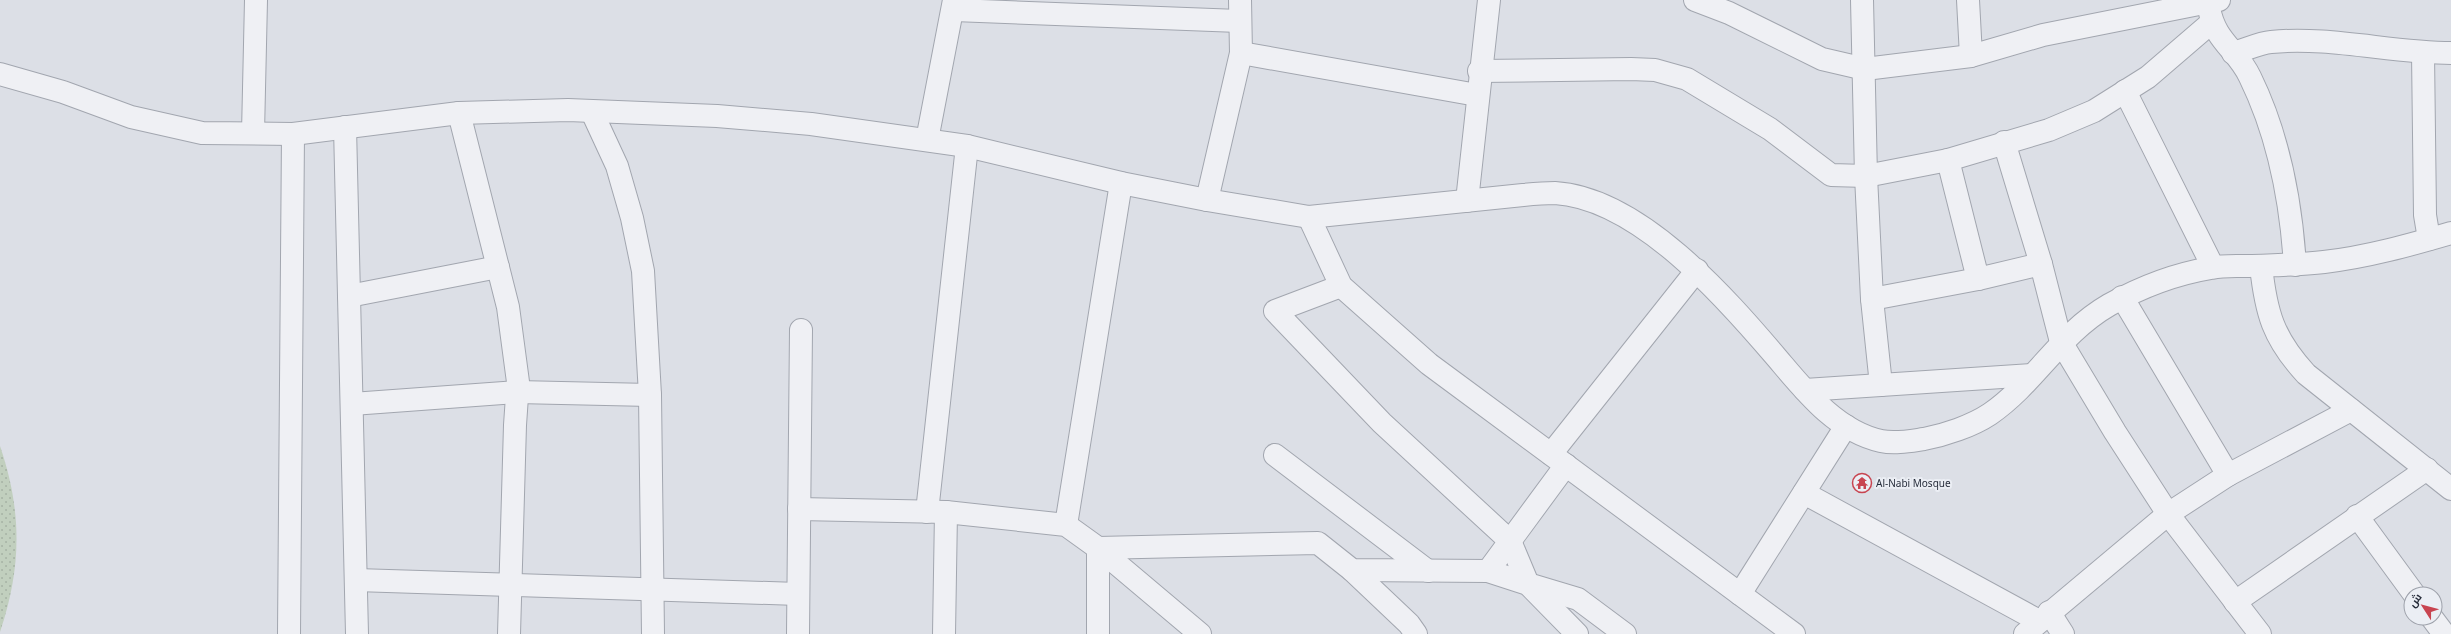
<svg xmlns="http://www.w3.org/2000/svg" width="2451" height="634" viewBox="0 0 2451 634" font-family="'Noto Sans',Cairo,sans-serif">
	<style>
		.grass { fill: url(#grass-dots) }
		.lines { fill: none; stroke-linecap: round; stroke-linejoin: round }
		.minor-casing { stroke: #a2a6af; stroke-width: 24 }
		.minor { stroke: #eff0f4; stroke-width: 22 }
		.labels { text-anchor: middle; stroke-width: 4; stroke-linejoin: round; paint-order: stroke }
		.poi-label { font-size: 10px; fill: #272d3b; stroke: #ebeef4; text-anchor: start }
	</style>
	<defs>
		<pattern id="grass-dots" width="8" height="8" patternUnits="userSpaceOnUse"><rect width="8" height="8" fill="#c1cfbe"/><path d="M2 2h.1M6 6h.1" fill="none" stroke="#a6b2a4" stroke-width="1.8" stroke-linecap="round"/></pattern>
	</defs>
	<rect width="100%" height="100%" fill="#dcdfe6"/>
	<path class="grass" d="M 0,446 C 22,511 22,566 0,632 Z"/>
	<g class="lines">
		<g class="minor-casing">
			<g id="minor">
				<path d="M 1695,0 L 1729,13 L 1822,59 L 1865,69 L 1971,56 L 2043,35 L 2219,0"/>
				<path d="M 1862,0 L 1866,176 L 1872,299 L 1881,385"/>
				<path d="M 1968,0 L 1971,56"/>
				<path d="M 2209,8 C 2215,42 2237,49 2250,77 C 2278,134 2291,202 2295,265"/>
				<path d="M 954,10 L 1239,21"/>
				<path d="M 1241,53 L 1477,95"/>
				<path d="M 2233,53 C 2245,50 2259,43 2271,42 C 2328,36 2393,53 2451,53"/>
				<path d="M 2423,53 L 2425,215 L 2429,239"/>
				<path d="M 1479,71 L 1631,69 L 1655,70 L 1687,79 L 1770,129 L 1831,175 L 1866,176 L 1948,160 L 2049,130 L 2094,111 L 2148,77 L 2212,22"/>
				<path d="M 0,74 L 63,92 L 131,117 L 202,133 L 293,134 L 459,113 L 568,110 L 717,116 L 811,124 L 967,146 L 1121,183 L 1207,200 L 1309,217 L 1523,195 C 1533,194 1545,193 1555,193 C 1639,198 1726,298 1777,358 C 1805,391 1836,431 1881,441 C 1895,444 1910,441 1924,439 C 1945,435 1972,426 1990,414 C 2035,383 2059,334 2109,305 C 2141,287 2175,274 2211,268 C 2223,265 2236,266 2249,266 C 2274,265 2299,265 2324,262 C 2367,257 2410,245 2451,233"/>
				<path d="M 2125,91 L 2213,267"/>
				<path d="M 592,112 L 617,166 L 632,218 L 643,271 L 650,395 L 653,634"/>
				<path d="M 459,113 L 508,307 L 518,382 L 515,425 L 509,634"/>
				<path d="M 345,127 L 357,634"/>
				<path d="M 253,133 L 256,0"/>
				<path d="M 927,140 L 954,0"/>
				<path d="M 2004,142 L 2041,264 L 2061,342 L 2115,432 L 2168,514 L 2260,634"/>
				<path d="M 1948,160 L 1978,279"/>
				<path d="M 1207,200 L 1241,53 L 1240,0"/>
				<path d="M 1467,201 L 1489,0"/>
				<path d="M 1309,217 L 1341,286 L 1429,364 L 1794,634"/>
				<path d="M 2261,266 C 2266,313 2273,338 2306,374 L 2451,489"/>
				<path d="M 1341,286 L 1275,311 L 1382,423 L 1510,541 L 1528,584 L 1578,599 L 1625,634"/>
				<path d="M 349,296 L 498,267"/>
				<path d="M 2122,297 L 2228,475"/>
				<path d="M 1872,299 L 1978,279 L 2041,264"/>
				<path d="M 1805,390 L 2032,375"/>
				<path d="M 352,404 L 517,392 L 650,395"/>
				<path d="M 1551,454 L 1697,270"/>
				<path d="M 1275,455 L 1428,571"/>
				<path d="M 1804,493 L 2039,621"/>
				<path d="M 799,509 L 946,512 L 1066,525 L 1098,548 L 1200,634"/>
				<path d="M 927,512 L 967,146"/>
				<path d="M 2357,516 L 2414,594"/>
				<path d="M 1066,525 L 1121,183"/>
				<path d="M 1352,570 L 1409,624 L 1416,634"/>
				<path d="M 1488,571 L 1566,465"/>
				<path d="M 356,580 L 798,594"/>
				<path d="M 1740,594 L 1846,426"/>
				<path d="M 2235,602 L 2427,469"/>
				<path d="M 2049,612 L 2063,634"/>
				<path d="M 2432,618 L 2444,634"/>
				<path d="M 289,634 L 293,134"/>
				<path d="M 798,634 L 801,330"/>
				<path d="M 944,634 L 946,512"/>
				<path d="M 1098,634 L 1098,548 L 1318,543 L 1352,570 L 1488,571 L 1528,584 L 1577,634"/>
				<path d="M 2025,634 L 2168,514 L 2228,475 L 2351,410"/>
			</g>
		</g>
		<use href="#minor" class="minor"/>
	</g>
	<defs>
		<g id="temple-ring" transform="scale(1)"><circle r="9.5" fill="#ebeef4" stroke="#c84450" stroke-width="1.5"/><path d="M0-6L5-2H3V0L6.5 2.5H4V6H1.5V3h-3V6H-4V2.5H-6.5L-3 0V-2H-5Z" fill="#c84450"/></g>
	</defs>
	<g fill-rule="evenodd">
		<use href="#temple-ring" x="1862" y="483"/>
	</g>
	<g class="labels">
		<g class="poi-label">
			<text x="1876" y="487">Al-Nabi Mosque</text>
		</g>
	</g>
	<g transform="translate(2423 606) rotate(306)"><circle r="19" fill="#ebeef4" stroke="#9da1aa"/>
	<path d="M0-3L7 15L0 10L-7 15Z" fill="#c84450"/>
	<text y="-6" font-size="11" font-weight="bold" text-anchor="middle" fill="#272d3b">ش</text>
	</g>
</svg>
